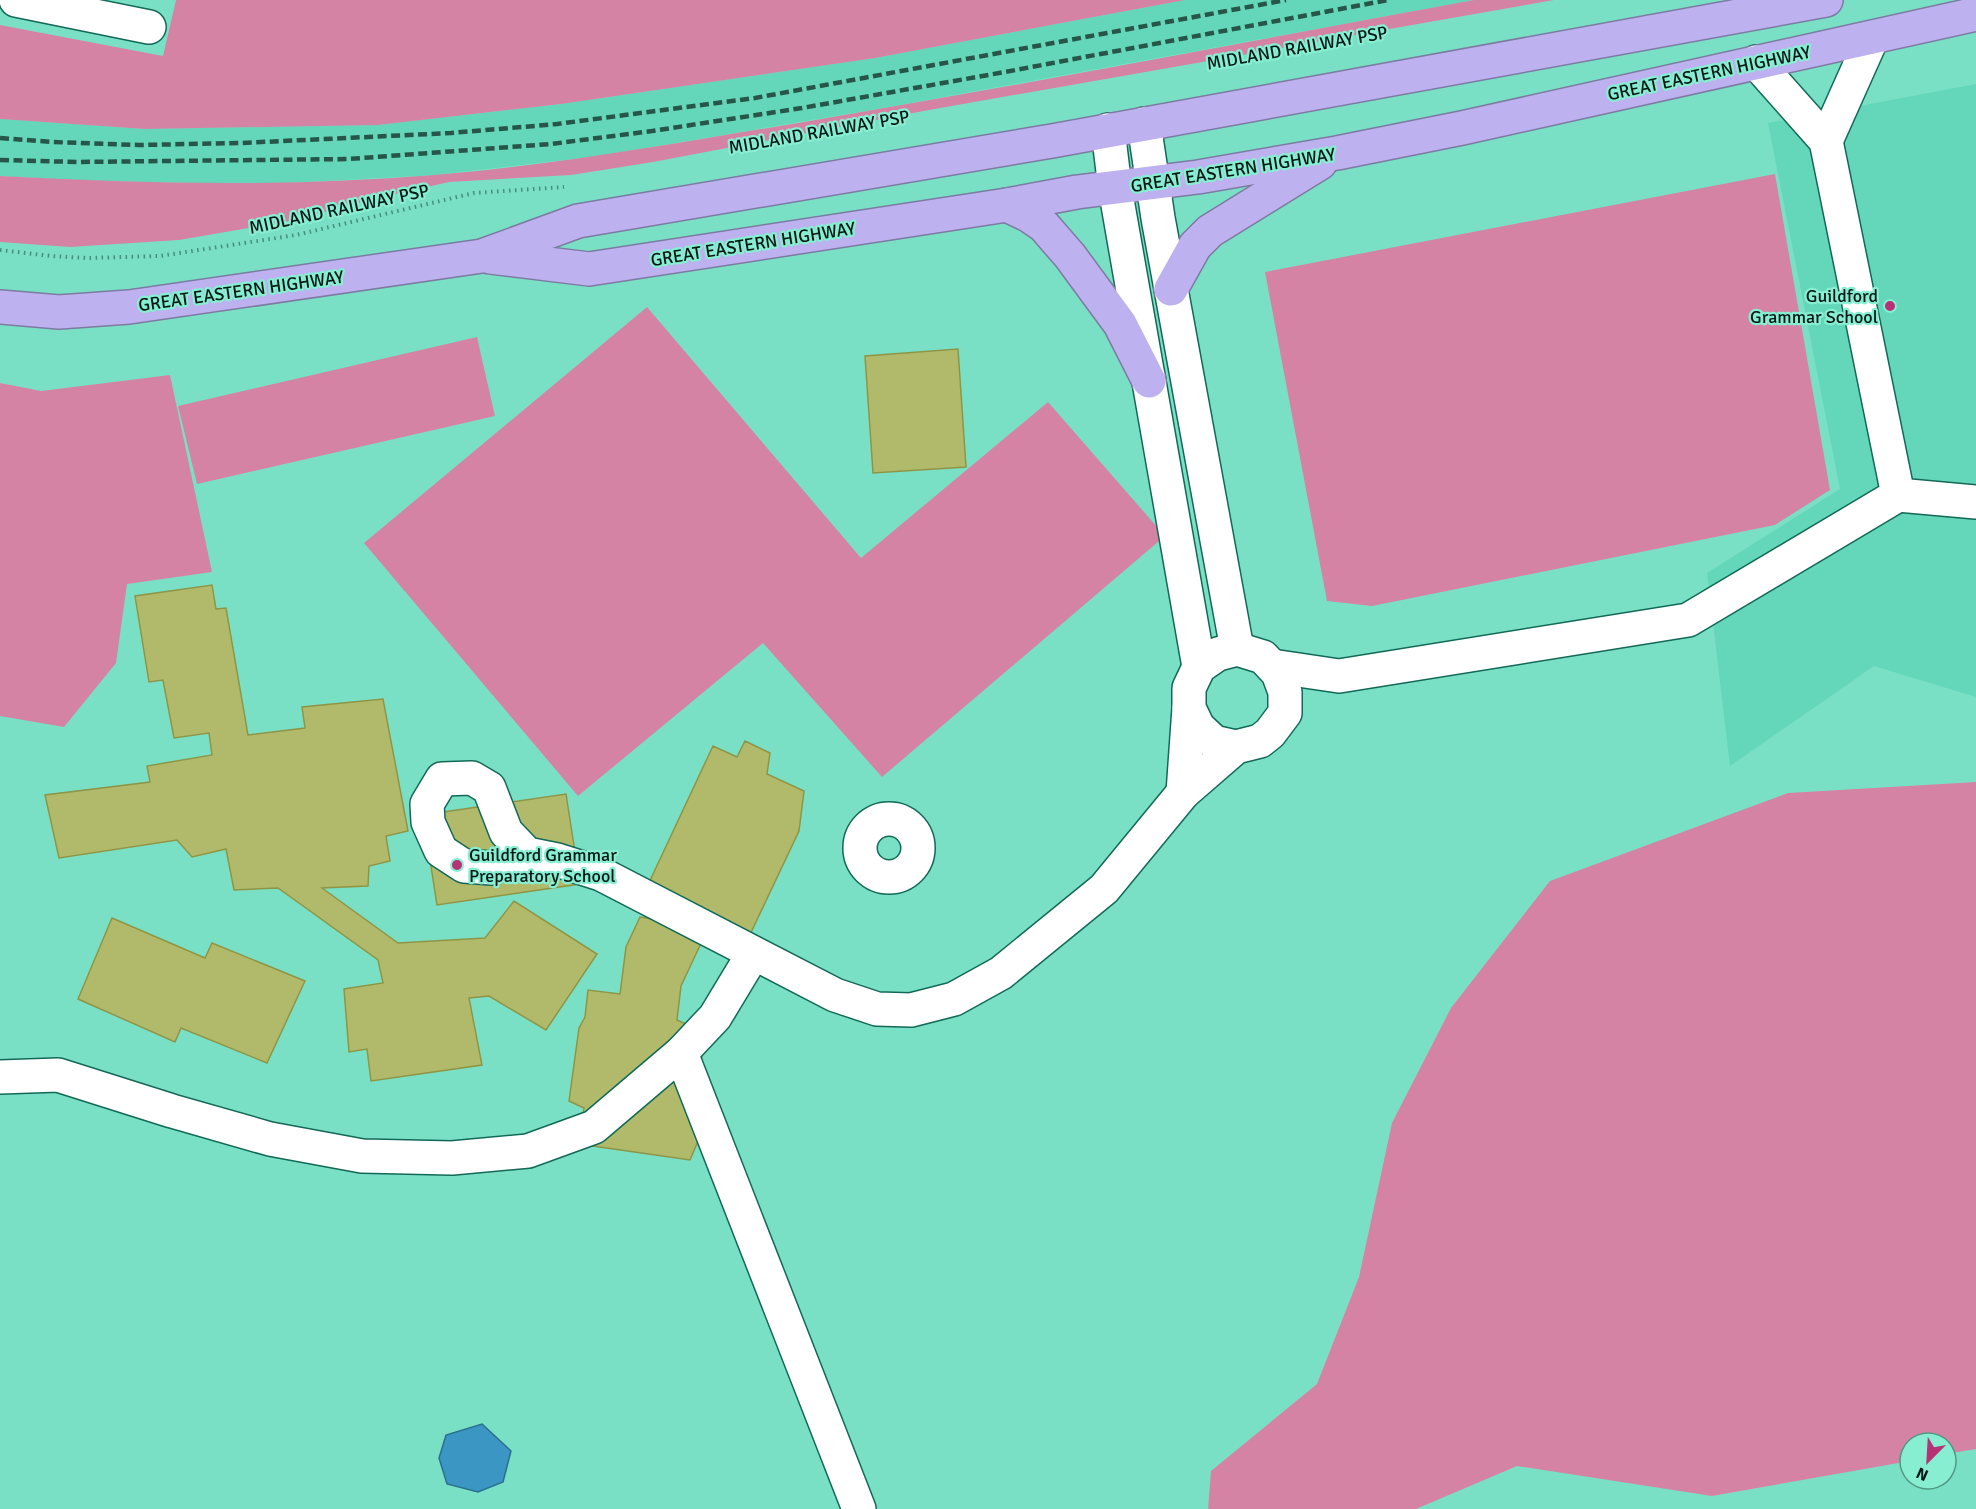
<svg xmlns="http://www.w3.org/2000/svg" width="1976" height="1509" viewBox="0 0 1976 1509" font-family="Signika,sans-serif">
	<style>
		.built { fill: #64d6b9 }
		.green { fill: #d583a5 }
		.water { fill: #3b96c3; stroke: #2a708e; stroke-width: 1.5 }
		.building { fill: #b1ba6a; stroke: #8e9646; stroke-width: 1.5 }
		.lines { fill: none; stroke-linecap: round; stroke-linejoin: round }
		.minor-casing { stroke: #126957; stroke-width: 36 }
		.highway-casing { stroke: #7c7ba1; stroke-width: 36 }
		.path { stroke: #488d7b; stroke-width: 4; stroke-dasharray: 1.5 4.5; stroke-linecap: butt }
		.minor { stroke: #fff; stroke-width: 33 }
		.highway { stroke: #beb1ef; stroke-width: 33 }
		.rail { stroke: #275549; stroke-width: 4.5; stroke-dasharray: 9 4.5; stroke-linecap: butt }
		.poi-dot { fill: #b73275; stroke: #87eed2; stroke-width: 2 }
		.labels { text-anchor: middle; stroke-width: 4.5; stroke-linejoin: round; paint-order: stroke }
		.street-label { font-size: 18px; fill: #021711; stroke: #87eed2 }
		.poi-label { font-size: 18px; fill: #021711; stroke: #87eed2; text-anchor: end }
	</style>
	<rect width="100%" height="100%" fill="#7ae0c5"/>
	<g class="built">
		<path d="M 1185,0 L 1474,0 L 894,106 L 598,156 L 435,175 L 268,184 L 90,181 L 0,176 L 0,119 L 145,129 L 378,125 L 561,104 L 875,58 Z"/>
		<path d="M 1976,84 L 1976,697 L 1874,666 L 1730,766 L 1707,573 L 1840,489 L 1768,123 Z"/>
	</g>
	<g class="green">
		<path d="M 176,0 L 1185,0 L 875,58 L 561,104 L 378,125 L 145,129 L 0,119 L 0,25 L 163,56 Z"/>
		<path d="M 1474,0 L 1554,0 L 929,110 L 653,162 L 571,175 L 449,182 L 370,200 L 296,220 L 179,240 L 70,247 L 0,242 L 0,176 C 144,184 289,187 434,175 C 558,165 681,142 804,122 C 1028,84 1251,41 1474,0 Z"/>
		<path d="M 1775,174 L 1830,490 L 1775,525 L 1372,606 L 1327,601 L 1265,272 Z"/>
		<path d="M 647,307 L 861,558 L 1048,402 L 1165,536 L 882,777 L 763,643 L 578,796 L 364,543 Z"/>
		<path d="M 477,337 L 495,416 L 197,484 L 178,406 Z"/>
		<path d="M 170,375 L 212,572 L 127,584 L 116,663 L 64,727 L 0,716 L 0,383 L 41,391 Z"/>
		<path d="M 1976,782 L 1976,1449 L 1946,1454 L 1946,1443 L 1910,1443 L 1910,1461 L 1712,1496 L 1517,1466 L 1416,1509 L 1208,1509 L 1211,1471 L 1317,1384 L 1359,1277 L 1392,1123 L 1451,1008 L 1550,881 L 1788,793 Z"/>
	</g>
	<path class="water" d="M 482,1424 L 511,1451 L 503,1482 L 478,1492 L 447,1484 L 439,1458 L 446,1435 Z"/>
	<g class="building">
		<path d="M 958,349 L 966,467 L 873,473 L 865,356 Z"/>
		<path d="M 212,585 L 216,609 L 226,608 L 248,735 L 305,728 L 302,707 L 383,699 L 408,831 L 386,836 L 390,861 L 369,866 L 368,886 L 322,888 L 398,943 L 485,938 L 514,901 L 597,954 L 546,1030 L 489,996 L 469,998 L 482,1065 L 371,1081 L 367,1049 L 349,1052 L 344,989 L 383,983 L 378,960 L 278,888 L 234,890 L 226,849 L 192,857 L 177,840 L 59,858 L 45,795 L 150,782 L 147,766 L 212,755 L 209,733 L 174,738 L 163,680 L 149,682 L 135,596 Z"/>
		<path d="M 745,741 L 770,753 L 767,774 L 804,791 L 799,831 L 746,943 L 704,937 L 681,986 L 677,1020 L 703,1032 L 698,1141 L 690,1160 L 579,1144 L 584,1108 L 569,1101 L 579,1028 L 585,1017 L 588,990 L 620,994 L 626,947 L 640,917 L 659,920 L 646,889 L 713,746 L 737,757 Z"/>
		<path d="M 566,794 L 580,884 L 437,905 L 423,815 Z"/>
		<path d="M 112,918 L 205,958 L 212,943 L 305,981 L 267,1063 L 181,1028 L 175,1042 L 78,999 Z"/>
	</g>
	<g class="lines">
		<g class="minor-casing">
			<g id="minor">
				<path d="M 16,0 L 149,27"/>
				<path d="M 1756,62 L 1826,141 L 1898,495 L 1976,502"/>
				<path d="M 1144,124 L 1158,218 L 1237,649"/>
				<path d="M 1108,130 L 1115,188 L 1199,667"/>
				<path d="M 1826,141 L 1872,38"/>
				<path d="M 1272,666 L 1339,676 L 1688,620 L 1898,495"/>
				<path d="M 1183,793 L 1189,708"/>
				<circle cx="889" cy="848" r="29"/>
				<path d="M 527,854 L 506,832 L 489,788 L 472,778 L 442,779 L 427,804 L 428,822 L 441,851 L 464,866 L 492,868 L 527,854 L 557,860 L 601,874 L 835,995 L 877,1009 L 911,1010 L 954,999 L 1001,973 L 1104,889 L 1183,793 L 1236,747 L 1260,741 L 1270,733 L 1285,713 L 1285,692 L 1278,673 L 1263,657 L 1237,649 L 1218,654 L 1199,667 L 1189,688 L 1189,708 L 1198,727 L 1214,742 L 1236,747"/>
				<path d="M 681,1053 L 859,1509"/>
				<path d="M 0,1077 L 58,1075 L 172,1111 L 270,1139 L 362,1156 L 452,1158 L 528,1151 L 594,1127 L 681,1053 L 715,1017 L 753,954"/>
			</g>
		</g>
		<g class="highway-casing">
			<g id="highway">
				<path d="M 1007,205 L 1028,215 L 1044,226 L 1070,256 L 1120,324 L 1149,381"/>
				<path d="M 490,257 L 589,269 L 1007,205 L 1077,192 L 1198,177 L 1337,153 L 1462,128 L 1976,14"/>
				<path d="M 1171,289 L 1195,246 L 1210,231 L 1320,163"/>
				<path d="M 0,307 L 59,312 L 129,307 L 482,256 L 578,221 L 1052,141 L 1826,0"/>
			</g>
		</g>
		<path class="path" d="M 0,250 L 51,256 L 87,258 L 160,256 L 296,235 L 474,193 L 564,187"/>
		<use href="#minor" class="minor"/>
		<use href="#highway" class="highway"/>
		<g class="rail">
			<path d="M 0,138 L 52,142 L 139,145 L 241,143 L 451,133 L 557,124 L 755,98 L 1286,0"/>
			<path d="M 0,160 L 78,162 L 349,159 L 551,144 L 652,131 L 802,108 L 1005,72 L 1388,0"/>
		</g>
	</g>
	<g class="poi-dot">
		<circle cx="1890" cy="306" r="6"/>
		<circle cx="457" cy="865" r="6"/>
	</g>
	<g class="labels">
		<g class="street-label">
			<text transform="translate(1297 48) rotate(-10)" y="6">MIDLAND RAILWAY PSP</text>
			<text transform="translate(1709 73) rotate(-12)" y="6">GREAT EASTERN HIGHWAY</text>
			<text transform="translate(819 132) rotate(-10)" y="6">MIDLAND RAILWAY PSP</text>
			<text transform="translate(1233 170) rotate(-9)" y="6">GREAT EASTERN HIGHWAY</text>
			<text transform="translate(339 209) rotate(-12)" y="6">MIDLAND RAILWAY PSP</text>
			<text transform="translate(753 244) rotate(-9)" y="6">GREAT EASTERN HIGHWAY</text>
			<text transform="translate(241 291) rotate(-8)" y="6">GREAT EASTERN HIGHWAY</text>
		</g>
		<g class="poi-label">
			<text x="1878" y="302">Guildford<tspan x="1878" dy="21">Grammar School</tspan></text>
			<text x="469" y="861" text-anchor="start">Guildford Grammar<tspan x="469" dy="21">Preparatory School</tspan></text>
		</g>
	</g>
	<g transform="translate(1928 1461) rotate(204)"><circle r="28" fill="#87eed2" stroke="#529885" stroke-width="1.5"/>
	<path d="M0-4.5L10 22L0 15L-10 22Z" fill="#b73275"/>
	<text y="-9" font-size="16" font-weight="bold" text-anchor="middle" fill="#021711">N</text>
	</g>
</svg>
